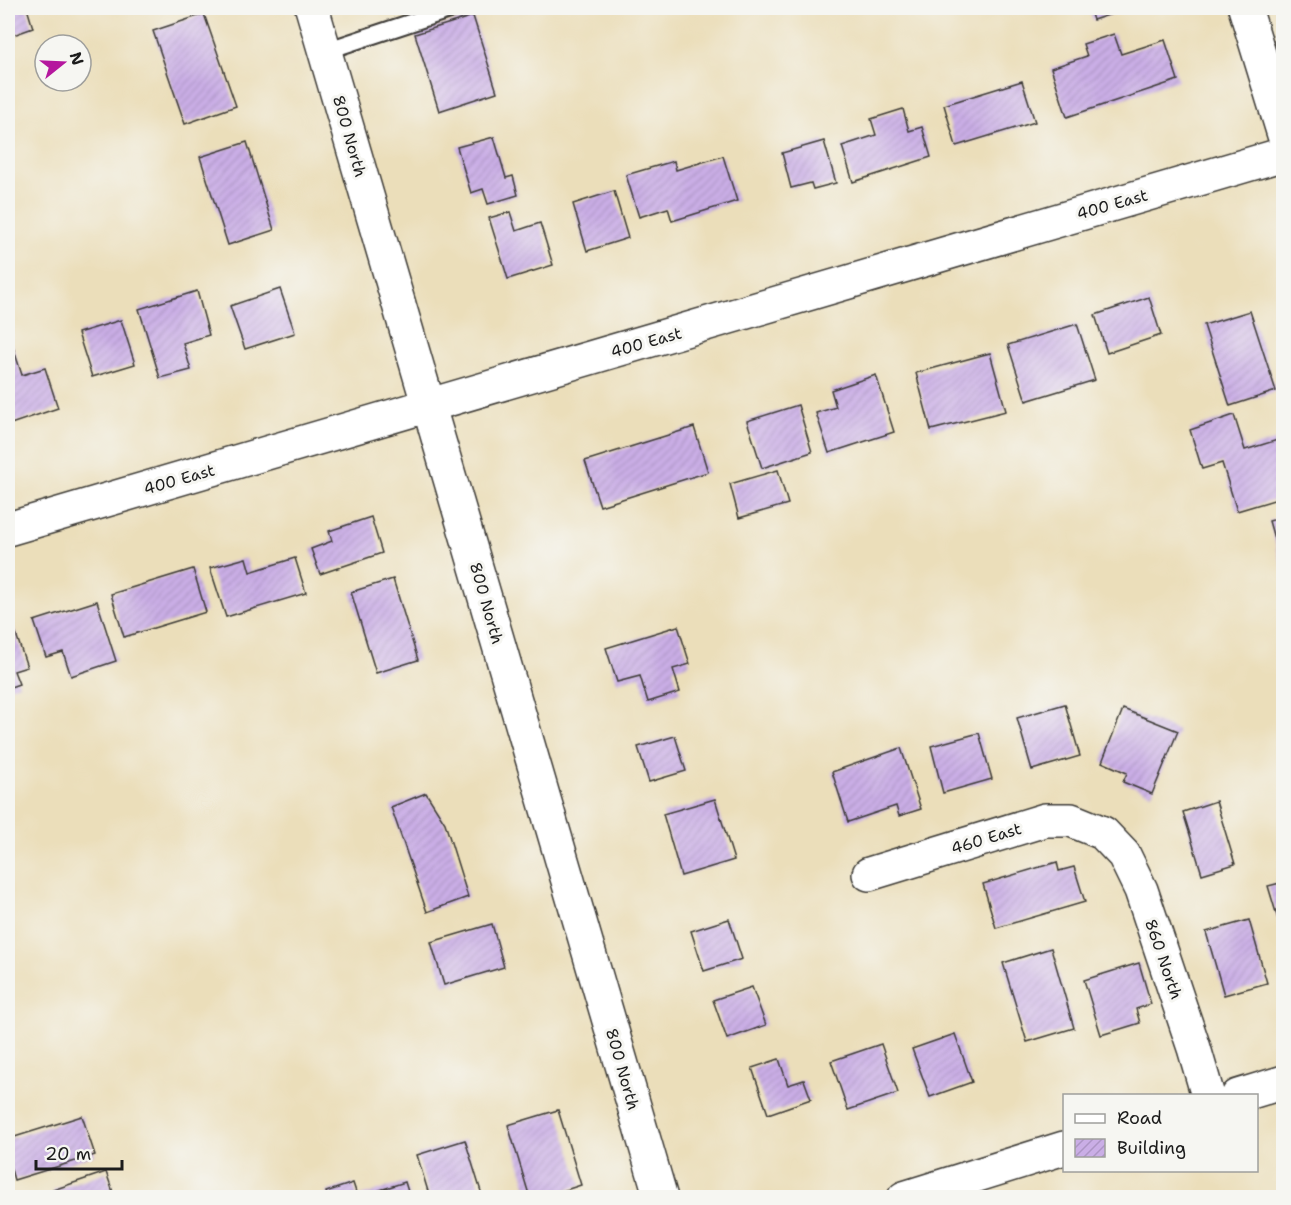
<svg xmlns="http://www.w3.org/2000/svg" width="1291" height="1205" viewBox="0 0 1291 1205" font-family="'Shantell Sans',sans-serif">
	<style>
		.building { fill: url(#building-hatch) }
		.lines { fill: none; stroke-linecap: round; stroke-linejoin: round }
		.lane-casing { stroke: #3b3934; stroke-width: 20 }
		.street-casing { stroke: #3b3934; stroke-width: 36 }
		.lane { stroke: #fff; stroke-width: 16 }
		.street { stroke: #fff; stroke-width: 33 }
		.labels { text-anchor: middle; stroke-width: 6; stroke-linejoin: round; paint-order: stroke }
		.street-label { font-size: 16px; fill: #1c1c1c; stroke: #f6f6f2 }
	</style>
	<defs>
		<pattern id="building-hatch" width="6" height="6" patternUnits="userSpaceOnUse" patternTransform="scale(1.5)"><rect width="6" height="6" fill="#caaee6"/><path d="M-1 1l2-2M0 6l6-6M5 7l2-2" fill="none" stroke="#ad95c5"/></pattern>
	</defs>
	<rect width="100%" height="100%" fill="#f6f6f2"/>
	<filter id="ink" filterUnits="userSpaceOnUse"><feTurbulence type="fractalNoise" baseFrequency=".0167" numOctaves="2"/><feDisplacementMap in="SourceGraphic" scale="12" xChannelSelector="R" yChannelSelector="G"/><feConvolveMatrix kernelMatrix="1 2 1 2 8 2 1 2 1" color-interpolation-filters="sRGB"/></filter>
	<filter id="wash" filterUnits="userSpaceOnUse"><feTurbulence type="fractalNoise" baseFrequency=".008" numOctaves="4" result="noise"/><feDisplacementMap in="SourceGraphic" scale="24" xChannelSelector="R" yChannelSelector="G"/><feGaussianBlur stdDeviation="1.35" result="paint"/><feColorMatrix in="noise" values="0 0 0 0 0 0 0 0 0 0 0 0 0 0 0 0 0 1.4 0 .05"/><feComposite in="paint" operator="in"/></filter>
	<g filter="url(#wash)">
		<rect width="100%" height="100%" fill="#ebdeba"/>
		<g id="blocks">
			<g class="building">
				<path d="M 8,8 L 27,8 L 33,28 L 8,37 Z"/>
				<path d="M 1089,8 L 1130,8 L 1093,20 Z"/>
				<path d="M 204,14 L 236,106 L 185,124 L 153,31 Z"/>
				<path d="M 473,16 L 497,92 L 439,111 L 415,34 Z"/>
				<path d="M 1114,34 L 1121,54 L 1165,40 L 1178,80 L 1067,117 L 1051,68 L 1087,56 L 1083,44 Z"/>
				<path d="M 1022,81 L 1035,122 L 956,146 L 944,105 Z"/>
				<path d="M 903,109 L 909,131 L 922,127 L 931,157 L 853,182 L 842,146 L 876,135 L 871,119 Z"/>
				<path d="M 494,137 L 506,178 L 513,176 L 518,195 L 488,204 L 483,189 L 471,193 L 457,147 Z"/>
				<path d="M 824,141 L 836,183 L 813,189 L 811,183 L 791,188 L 782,153 Z"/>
				<path d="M 247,142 L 274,230 L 228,245 L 200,157 Z"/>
				<path d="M 723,156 L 737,201 L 672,221 L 668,208 L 639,217 L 626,175 L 674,161 L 676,170 Z"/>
				<path d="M 614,191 L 628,238 L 587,251 L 573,204 Z"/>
				<path d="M 510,212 L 516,231 L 540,223 L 553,265 L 508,279 L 489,218 Z"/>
				<path d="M 280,289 L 295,333 L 245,349 L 230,306 Z"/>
				<path d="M 197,291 L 209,335 L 183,343 L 191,370 L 160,378 L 139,309 Z"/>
				<path d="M 1149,297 L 1161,335 L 1107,353 L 1095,315 Z"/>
				<path d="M 1250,311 L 1276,391 L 1230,406 L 1204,325 Z"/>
				<path d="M 121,320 L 135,364 L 92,377 L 78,333 Z"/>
				<path d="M 1077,324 L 1095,380 L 1026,401 L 1008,345 Z"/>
				<path d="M 12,344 L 22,375 L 45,368 L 58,408 L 8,425 L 8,346 Z"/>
				<path d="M 990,353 L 1006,411 L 931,430 L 916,373 Z"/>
				<path d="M 876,375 L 894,432 L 829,453 L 816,413 L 836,407 L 831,390 Z"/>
				<path d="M 798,405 L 812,452 L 762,468 L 747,421 Z"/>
				<path d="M 1234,415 L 1245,450 L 1284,438 L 1284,497 L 1237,511 L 1222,463 L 1202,469 L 1190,430 Z"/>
				<path d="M 694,427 L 708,472 L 600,506 L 585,461 Z"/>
				<path d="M 778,470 L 788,504 L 739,518 L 730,484 Z"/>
				<path d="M 371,517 L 382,553 L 320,574 L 311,549 L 332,541 L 329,531 Z"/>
				<path d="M 1284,517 L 1284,570 L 1283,570 L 1269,521 Z"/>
				<path d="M 246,558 L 250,572 L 295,558 L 306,593 L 226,617 L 210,568 Z"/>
				<path d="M 193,569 L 206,612 L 124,637 L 111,594 Z"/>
				<path d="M 393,579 L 418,660 L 376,673 L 351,592 Z"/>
				<path d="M 97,601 L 116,661 L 71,676 L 63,652 L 46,657 L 34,621 Z"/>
				<path d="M 13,625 L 27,667 L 14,671 L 19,684 L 8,688 L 8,627 Z"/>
				<path d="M 678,626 L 690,664 L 673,669 L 680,692 L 648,702 L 640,676 L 617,682 L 606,648 Z"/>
				<path d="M 1065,704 L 1080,756 L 1032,770 L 1017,718 Z"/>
				<path d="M 1123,709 L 1178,731 L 1152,794 L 1123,782 L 1127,773 L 1102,762 Z"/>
				<path d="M 979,733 L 992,779 L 943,793 L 931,746 Z"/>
				<path d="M 675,736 L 686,771 L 649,782 L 638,747 Z"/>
				<path d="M 901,748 L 921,809 L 899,816 L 896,806 L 848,822 L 832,772 Z"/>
				<path d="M 426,793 L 445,823 L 468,897 L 427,912 L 391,807 Z"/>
				<path d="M 715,799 L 734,860 L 681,876 L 663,814 Z"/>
				<path d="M 1216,801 L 1235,864 L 1202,874 L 1183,812 Z"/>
				<path d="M 1057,862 L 1059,871 L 1074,867 L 1085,902 L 996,928 L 983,884 Z"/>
				<path d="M 1284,882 L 1284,936 L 1283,936 L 1268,886 Z"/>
				<path d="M 729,919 L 742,959 L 704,971 L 691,931 Z"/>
				<path d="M 1249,920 L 1267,983 L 1224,995 L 1206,932 Z"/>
				<path d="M 492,924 L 504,967 L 444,985 L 431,942 Z"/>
				<path d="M 1051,948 L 1074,1028 L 1027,1042 L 1003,963 Z"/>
				<path d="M 1139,963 L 1151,1004 L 1136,1009 L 1140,1023 L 1101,1035 L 1084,980 Z"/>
				<path d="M 752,987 L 766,1025 L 727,1039 L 713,1000 Z"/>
				<path d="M 955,1034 L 972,1082 L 930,1097 L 912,1049 Z"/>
				<path d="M 881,1044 L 898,1093 L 848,1110 L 831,1061 Z"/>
				<path d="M 779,1059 L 788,1085 L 804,1080 L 811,1099 L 768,1114 L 752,1068 Z"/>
				<path d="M 558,1110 L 581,1185 L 541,1198 L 530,1198 L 508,1125 Z"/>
				<path d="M 82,1116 L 95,1155 L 14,1180 L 8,1159 L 8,1139 Z"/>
				<path d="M 465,1140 L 483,1198 L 430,1198 L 417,1155 Z"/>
				<path d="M 106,1172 L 115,1198 L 55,1198 L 53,1190 Z"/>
				<path d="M 405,1182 L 410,1198 L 358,1198 L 358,1197 Z"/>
				<path d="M 353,1183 L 358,1198 L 328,1198 L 326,1192 Z"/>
			</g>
		</g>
	</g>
	<g filter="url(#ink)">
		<use href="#blocks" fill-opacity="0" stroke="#3b3934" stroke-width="1.5"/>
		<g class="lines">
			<g class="lane-casing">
				<path id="lane" d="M 325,51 L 455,8"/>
			</g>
			<g class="street-casing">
				<g id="street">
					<path d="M 312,8 L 661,1198"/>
					<path d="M 1245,8 L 1284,135"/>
					<path d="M 8,529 L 1284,154"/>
					<path d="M 869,874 L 1045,820 L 1071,820 L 1103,833 L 1124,855 L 1141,890 L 1194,1048 L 1208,1096"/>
					<path d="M 1238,1096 L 1284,1082"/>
					<path d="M 904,1198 L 1064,1148"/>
				</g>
			</g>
			<use href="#lane" class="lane"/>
			<use href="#street" class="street"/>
		</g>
	</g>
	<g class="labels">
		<g class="street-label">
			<text transform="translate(350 136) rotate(74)" y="6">800 North</text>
			<text transform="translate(1112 204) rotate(-16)" y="6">400 East</text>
			<text transform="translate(646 342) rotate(-16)" y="6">400 East</text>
			<text transform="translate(179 479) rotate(-16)" y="6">400 East</text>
			<text transform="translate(487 603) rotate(74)" y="6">800 North</text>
			<text transform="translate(986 838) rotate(-17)" y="6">460 East</text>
			<text transform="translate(1164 959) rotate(71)" y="6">860 North</text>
			<text transform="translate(623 1069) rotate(74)" y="6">800 North</text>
		</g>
	</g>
	<rect width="1291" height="1205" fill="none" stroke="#f6f6f2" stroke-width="30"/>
	<rect x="1063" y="1094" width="195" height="78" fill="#f6f6f2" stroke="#9f9f9c" stroke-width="1.5"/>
	<rect x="1075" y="1114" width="30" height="9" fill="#ffffff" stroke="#9f9f9c" stroke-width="1.5"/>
	<text x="1117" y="1124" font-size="18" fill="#1c1c1c">Road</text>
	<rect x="1075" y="1139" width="30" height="18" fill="url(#building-hatch)" stroke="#9f9f9c" stroke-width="1.5"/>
	<text x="1117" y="1154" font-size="18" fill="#1c1c1c">Building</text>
	<g transform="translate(63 63) rotate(72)"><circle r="28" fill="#f6f6f2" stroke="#9f9f9c" stroke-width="1.5"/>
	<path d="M0-4.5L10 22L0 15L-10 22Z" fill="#b5179e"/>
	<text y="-9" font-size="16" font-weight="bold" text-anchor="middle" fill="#1c1c1c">N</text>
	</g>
	<path d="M36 1160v9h86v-9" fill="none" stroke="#1c1c1c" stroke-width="3"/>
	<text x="45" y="1160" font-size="18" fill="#1c1c1c" stroke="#f6f6f2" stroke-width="4.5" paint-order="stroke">20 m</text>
</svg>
